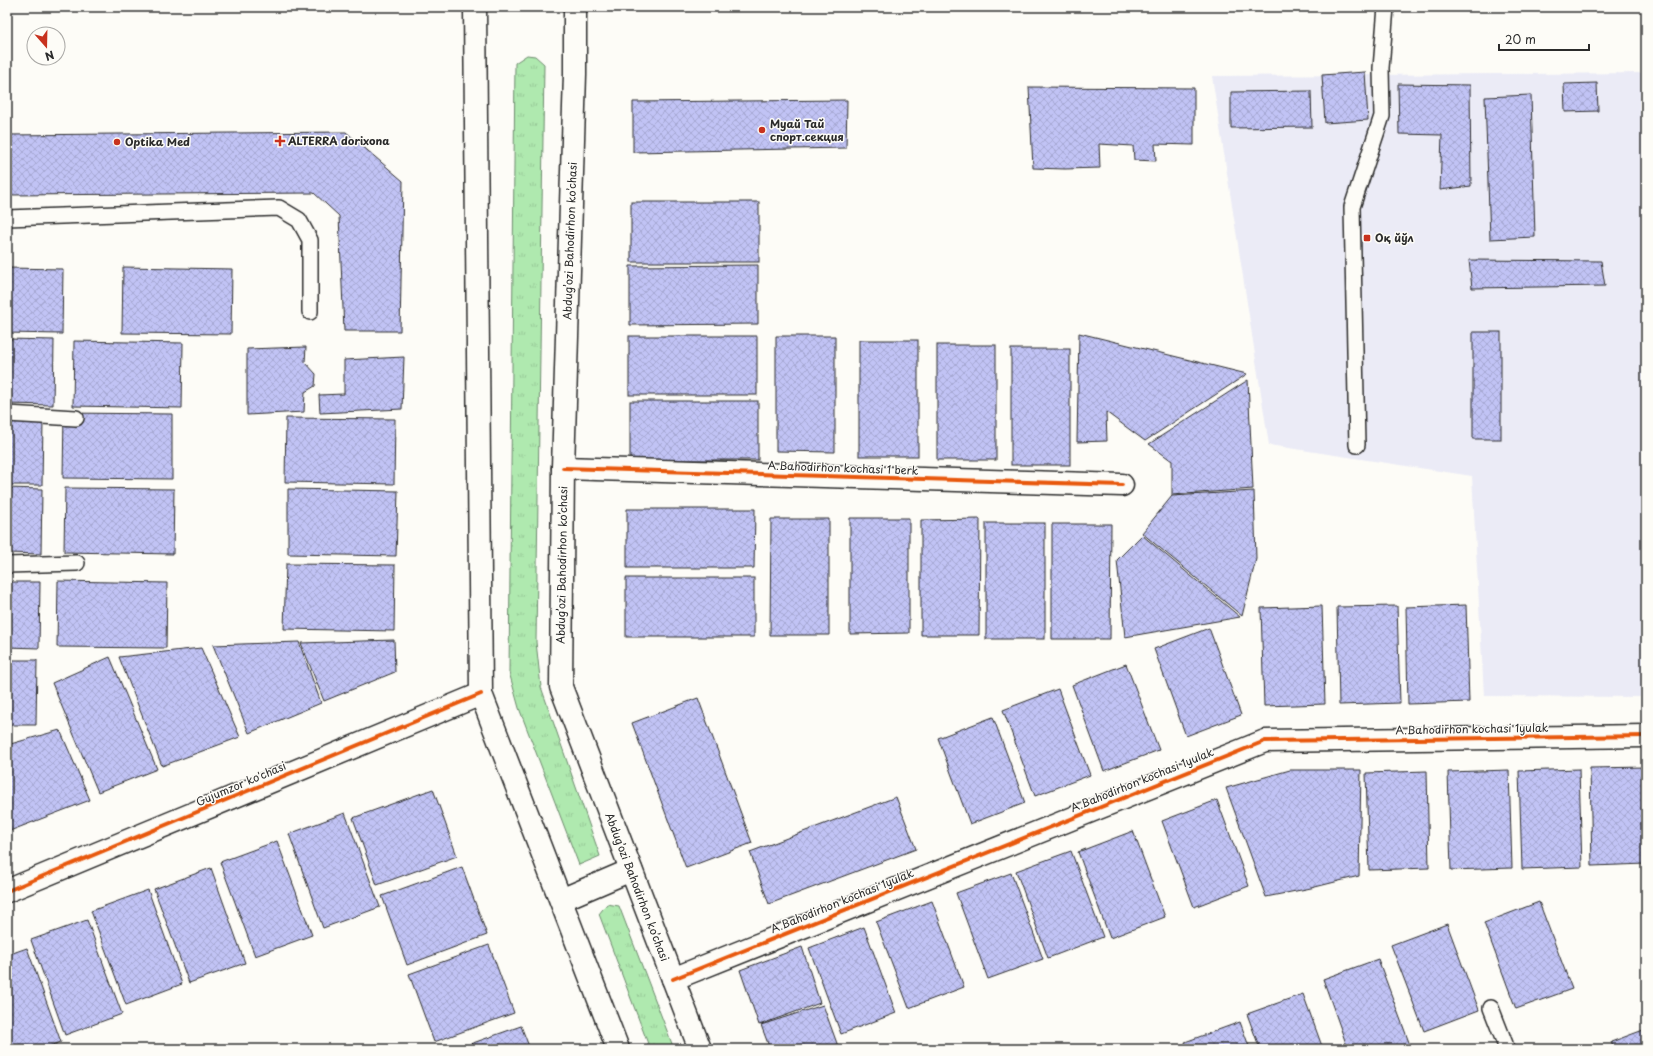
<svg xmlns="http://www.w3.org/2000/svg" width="1653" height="1056" viewBox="0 0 1653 1056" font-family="'Playpen Sans',sans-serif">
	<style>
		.built { fill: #ebebf6 }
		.grass { fill: url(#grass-tufts); stroke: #6d8a6d }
		.building { fill: url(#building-cross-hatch); stroke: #2b2b2b }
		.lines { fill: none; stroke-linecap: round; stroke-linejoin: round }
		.service-casing { stroke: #2b2b2b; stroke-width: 18 }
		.minor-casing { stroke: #2b2b2b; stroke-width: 25 }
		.tertiary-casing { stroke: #2b2b2b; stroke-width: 25 }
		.secondary-casing { stroke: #2b2b2b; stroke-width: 25 }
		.service { stroke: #fdfcf7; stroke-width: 15 }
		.minor { stroke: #fdfcf7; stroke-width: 22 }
		.tertiary { stroke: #fdfcf7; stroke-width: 22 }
		.secondary { stroke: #fdfcf7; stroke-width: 22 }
		.cycleway-casing { stroke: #fdfcf7; stroke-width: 6 }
		.cycleway { stroke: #e8590c; stroke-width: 4 }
		.poi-dot { fill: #c8321e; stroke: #fdfcf7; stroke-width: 1.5 }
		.labels { text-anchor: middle; stroke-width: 3; stroke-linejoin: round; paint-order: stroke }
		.poi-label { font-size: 11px; font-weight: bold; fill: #2b2b2b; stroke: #fdfcf7; text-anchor: start }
		.street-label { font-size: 11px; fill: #2b2b2b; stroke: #fdfcf7 }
	</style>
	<defs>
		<pattern id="grass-tufts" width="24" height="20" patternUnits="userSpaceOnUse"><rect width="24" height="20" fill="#afe9af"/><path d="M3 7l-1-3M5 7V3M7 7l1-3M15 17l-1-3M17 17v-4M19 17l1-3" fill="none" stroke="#97c897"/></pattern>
		<pattern id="building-cross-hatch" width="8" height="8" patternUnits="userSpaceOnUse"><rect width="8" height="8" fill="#c1c3f5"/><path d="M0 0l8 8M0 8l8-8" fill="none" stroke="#a6a8d2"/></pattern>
	</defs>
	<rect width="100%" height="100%" fill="#fdfcf7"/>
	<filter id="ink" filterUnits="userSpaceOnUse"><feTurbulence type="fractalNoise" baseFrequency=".025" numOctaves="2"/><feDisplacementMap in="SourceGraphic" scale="8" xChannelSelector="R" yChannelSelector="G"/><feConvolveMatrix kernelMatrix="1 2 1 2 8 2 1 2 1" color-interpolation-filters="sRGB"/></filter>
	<g filter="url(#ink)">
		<path class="built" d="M 1646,73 L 1646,697 L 1484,696 L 1472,476 L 1269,445 L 1212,76 Z"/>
		<g class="grass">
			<path d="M 527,55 L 535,56 L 544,64 L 536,642 L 541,687 L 600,856 L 579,865 L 519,708 L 509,672 L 515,63 Z"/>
			<path d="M 607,904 L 619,906 L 674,1049 L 650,1049 L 599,914 Z"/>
		</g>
		<g class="building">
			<path d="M 1365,72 L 1368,120 L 1325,123 L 1322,75 Z"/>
			<path d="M 1597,83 L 1598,111 L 1565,112 L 1564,84 Z"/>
			<path d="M 1398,84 L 1470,85 L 1471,186 L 1440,190 L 1442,135 L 1399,134 Z"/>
			<path d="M 1029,87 L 1194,88 L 1194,145 L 1155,144 L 1156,161 L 1134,160 L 1133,146 L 1099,144 L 1100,168 L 1065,169 L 1033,168 Z"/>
			<path d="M 1311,91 L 1312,127 L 1231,128 L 1231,92 Z"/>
			<path d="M 1531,95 L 1535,237 L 1490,239 L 1485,97 Z"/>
			<path d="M 847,100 L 846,148 L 633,152 L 633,102 Z"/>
			<path d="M 346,132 L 403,181 L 400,331 L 344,331 L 339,216 L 314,193 L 7,195 L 7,135 Z"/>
			<rect x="631" y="202" width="128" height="60"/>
			<path d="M 1469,260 L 1601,261 L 1605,286 L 1472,288 Z"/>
			<path d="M 758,265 L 758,324 L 630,325 L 630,266 Z"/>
			<path d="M 123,267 L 232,269 L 231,334 L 122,333 Z"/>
			<path d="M 7,268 L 63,269 L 62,334 L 7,333 Z"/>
			<rect x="1473" y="332" width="28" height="107"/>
			<path d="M 1079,333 L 1247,374 L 1145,441 L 1106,412 L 1107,441 L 1077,442 Z"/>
			<rect x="629" y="336" width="128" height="59"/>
			<path d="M 776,336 L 835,336 L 835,452 L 776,451 Z"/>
			<path d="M 7,339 L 54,340 L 53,405 L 7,404 Z"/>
			<rect x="859" y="340" width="59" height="116"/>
			<path d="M 74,341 L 183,343 L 182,408 L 73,406 Z"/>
			<rect x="937" y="345" width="59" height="115"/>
			<path d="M 306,347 L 305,362 L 316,374 L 315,386 L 305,392 L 304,412 L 247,415 L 247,349 Z"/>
			<rect x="1011" y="349" width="59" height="116"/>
			<path d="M 404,357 L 402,409 L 320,413 L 319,395 L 344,394 L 344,360 Z"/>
			<path d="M 1248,380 L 1253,489 L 1172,495 L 1172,461 L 1149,444 Z"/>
			<rect x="630" y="401" width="128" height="59"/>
			<path d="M 64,413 L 172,414 L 172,479 L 63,478 Z"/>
			<path d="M 286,418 L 395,419 L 394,484 L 285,482 Z"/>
			<path d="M 7,420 L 43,420 L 42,485 L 7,485 Z"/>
			<path d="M 7,488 L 42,489 L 41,554 L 7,553 Z"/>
			<path d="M 65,488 L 174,489 L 173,554 L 64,552 Z"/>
			<path d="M 288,489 L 398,491 L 396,556 L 288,554 Z"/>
			<path d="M 1254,491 L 1256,559 L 1242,616 L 1142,533 L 1172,496 Z"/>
			<path d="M 627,509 L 755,509 L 754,568 L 627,568 Z"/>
			<path d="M 850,518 L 909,518 L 909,633 L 850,634 Z"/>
			<path d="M 771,519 L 829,519 L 829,635 L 770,635 Z"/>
			<path d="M 980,519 L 979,635 L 921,635 L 921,520 Z"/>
			<rect x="986" y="523" width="59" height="116"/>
			<path d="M 1052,524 L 1111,524 L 1110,639 L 1052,639 Z"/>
			<path d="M 1142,535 L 1240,617 L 1125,637 L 1117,560 Z"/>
			<path d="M 286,564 L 395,565 L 394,631 L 284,629 Z"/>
			<rect x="626" y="578" width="128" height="59"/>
			<path d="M 58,581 L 167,583 L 166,648 L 57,647 Z"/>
			<path d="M 7,582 L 40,582 L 39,648 L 7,647 Z"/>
			<path d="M 1466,605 L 1469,702 L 1408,704 L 1406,607 Z"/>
			<path d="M 1322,606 L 1325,704 L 1264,706 L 1261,608 Z"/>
			<path d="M 1397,606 L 1400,703 L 1339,705 L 1337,607 Z"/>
			<path d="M 1209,628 L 1241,715 L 1186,736 L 1154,649 Z"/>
			<path d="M 394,640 L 395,672 L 324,701 L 301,643 Z"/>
			<path d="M 299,642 L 321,703 L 249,733 L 213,645 Z"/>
			<path d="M 201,648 L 240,737 L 162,766 L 119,657 Z"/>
			<path d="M 110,657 L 157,769 L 98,792 L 52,683 Z"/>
			<path d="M 7,660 L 37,660 L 36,725 L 7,725 Z"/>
			<path d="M 1126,664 L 1159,750 L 1104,771 L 1072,685 Z"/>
			<path d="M 1058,689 L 1090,775 L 1035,796 L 1003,710 Z"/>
			<path d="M 698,698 L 752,843 L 686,868 L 632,723 Z"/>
			<path d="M 993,717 L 1025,803 L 970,824 L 938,738 Z"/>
			<path d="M 60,730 L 90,800 L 7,832 L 7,745 Z"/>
			<path d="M 1646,767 L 1646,864 L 1592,866 L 1590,768 Z"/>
			<path d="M 1579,769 L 1582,867 L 1522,869 L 1519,771 Z"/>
			<path d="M 1290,770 L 1361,770 L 1359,876 L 1311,888 L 1266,897 L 1226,788 Z"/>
			<path d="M 1509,770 L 1512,868 L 1451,870 L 1448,772 Z"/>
			<path d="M 1427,771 L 1429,868 L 1369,870 L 1366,773 Z"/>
			<path d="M 433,789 L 457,856 L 377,885 L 353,818 Z"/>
			<path d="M 896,797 L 916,849 L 769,904 L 750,852 Z"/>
			<path d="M 1217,800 L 1249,886 L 1194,907 L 1162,821 Z"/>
			<path d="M 345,813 L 380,907 L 323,928 L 289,834 Z"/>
			<path d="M 1133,831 L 1165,917 L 1110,938 L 1078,852 Z"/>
			<path d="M 277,841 L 312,935 L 255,956 L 220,862 Z"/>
			<path d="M 1071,851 L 1103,937 L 1048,958 L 1016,871 Z"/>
			<path d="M 462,867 L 487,935 L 407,965 L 382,896 Z"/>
			<path d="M 211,868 L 245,963 L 189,983 L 154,889 Z"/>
			<path d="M 1011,873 L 1043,959 L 988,979 L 956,893 Z"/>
			<path d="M 148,890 L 182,984 L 126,1005 L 91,911 Z"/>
			<path d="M 932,901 L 964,987 L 909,1008 L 876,922 Z"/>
			<path d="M 1539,902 L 1572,989 L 1516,1009 L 1484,923 Z"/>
			<path d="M 87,920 L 122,1014 L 65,1035 L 31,940 Z"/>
			<path d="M 1447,924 L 1479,1010 L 1424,1031 L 1391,945 Z"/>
			<path d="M 864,927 L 896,1013 L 841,1034 L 809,948 Z"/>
			<path d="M 489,945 L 514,1013 L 434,1042 L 409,974 Z"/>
			<path d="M 802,947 L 820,1003 L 759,1025 L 740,970 Z"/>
			<path d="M 27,948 L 61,1042 L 43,1049 L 7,1049 L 7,955 Z"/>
			<path d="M 1378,959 L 1410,1045 L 1400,1049 L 1348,1049 L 1323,979 Z"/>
			<path d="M 1303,994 L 1323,1049 L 1260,1049 L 1247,1014 Z"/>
			<path d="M 823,1005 L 839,1049 L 770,1049 L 761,1025 Z"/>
			<path d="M 1240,1022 L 1250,1049 L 1187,1049 L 1185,1042 Z"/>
			<path d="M 521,1026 L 530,1049 L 456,1049 Z"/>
			<path d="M 1646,1029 L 1646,1049 L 1614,1049 L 1611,1042 Z"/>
		</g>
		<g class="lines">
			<g class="service-casing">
				<g id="service">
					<path d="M 7,218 L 279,208 L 299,220 L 310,240 L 310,312"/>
					<path d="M 7,414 L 76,418"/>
					<path d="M 1357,445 L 1352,207 L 1382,116 L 1381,68 L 1386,7"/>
					<path d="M 7,565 L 77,563"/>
					<path d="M 1491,1008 L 1507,1049"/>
				</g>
			</g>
			<g class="minor-casing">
				<g id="minor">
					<path d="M 563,468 L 1122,485"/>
					<path d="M 673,979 L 1265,741 L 1646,736"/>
				</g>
			</g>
			<g class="tertiary-casing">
				<g id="tertiary">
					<path d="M 7,891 L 481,694"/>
					<path d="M 561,900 L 631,870"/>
				</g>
			</g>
			<g class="secondary-casing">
				<g id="secondary">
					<path d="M 475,7 L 481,694 L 618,1049"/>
					<path d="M 575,7 L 575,74 L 563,468 L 561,687 L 700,1049"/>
				</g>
			</g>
			<use href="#service" class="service"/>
			<use href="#minor" class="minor"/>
			<use href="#tertiary" class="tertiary"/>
			<use href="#secondary" class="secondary"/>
			<g class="cycleway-casing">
				<g id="cycleway">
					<path d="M 563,468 L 1122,485"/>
					<path d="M 7,891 L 481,694"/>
					<path d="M 673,979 L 1265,741 L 1646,736"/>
				</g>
			</g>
			<use href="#cycleway" class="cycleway"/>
		</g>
	</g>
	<g class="poi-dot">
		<circle cx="762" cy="130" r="4"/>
		<path d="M278 135h4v4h4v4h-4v4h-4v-4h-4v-4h4z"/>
		<circle cx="117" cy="142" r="4"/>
		<rect x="1363" y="234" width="8" height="8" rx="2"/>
	</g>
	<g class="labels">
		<g class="poi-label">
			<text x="770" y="128">Муай Тай<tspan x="770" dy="13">спорт.секция</tspan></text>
			<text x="288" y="145">ALTERRA dorixona</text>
			<text x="125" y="146">Optika Med</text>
			<text x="1375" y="242">Оқ йўл</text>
		</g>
		<g class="street-label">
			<text transform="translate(570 241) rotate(-88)" y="4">Abdug’ozi Bahodirhon ko’chasi</text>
			<text transform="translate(843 468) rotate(2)" y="4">A.Bahodirhon kochasi 1 berk</text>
			<text transform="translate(562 565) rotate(-89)" y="4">Abdug’ozi Bahodirhon ko’chasi</text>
			<text transform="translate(1472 729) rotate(-1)" y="4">A.Bahodirhon kochasi 1yulak</text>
			<text transform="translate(1142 780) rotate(-22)" y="4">A.Bahodirhon kochasi 1yulak</text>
			<text transform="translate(241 784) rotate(-23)" y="4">Gujumzor ko'chasi</text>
			<text transform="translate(637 887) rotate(69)" y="4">Abdug’ozi Bahodirhon ko’chasi</text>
			<text transform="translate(842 901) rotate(-22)" y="4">A.Bahodirhon kochasi 1yulak</text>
		</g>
	</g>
	<rect width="1653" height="1056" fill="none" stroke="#fdfcf7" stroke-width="24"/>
	<rect x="12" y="12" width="1629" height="1032" fill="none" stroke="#2b2b2b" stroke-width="1.5" filter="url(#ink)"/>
	<g transform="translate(46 46) rotate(160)"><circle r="19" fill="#fdfcf7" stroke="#a9a8a5"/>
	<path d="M0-3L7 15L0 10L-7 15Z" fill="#c8321e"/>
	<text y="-6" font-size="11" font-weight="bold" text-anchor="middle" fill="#2b2b2b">N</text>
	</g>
	<path d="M1499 44v6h90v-6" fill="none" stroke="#2b2b2b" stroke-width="2"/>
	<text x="1505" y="44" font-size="12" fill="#2b2b2b" stroke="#fdfcf7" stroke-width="3" paint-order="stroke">20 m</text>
</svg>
